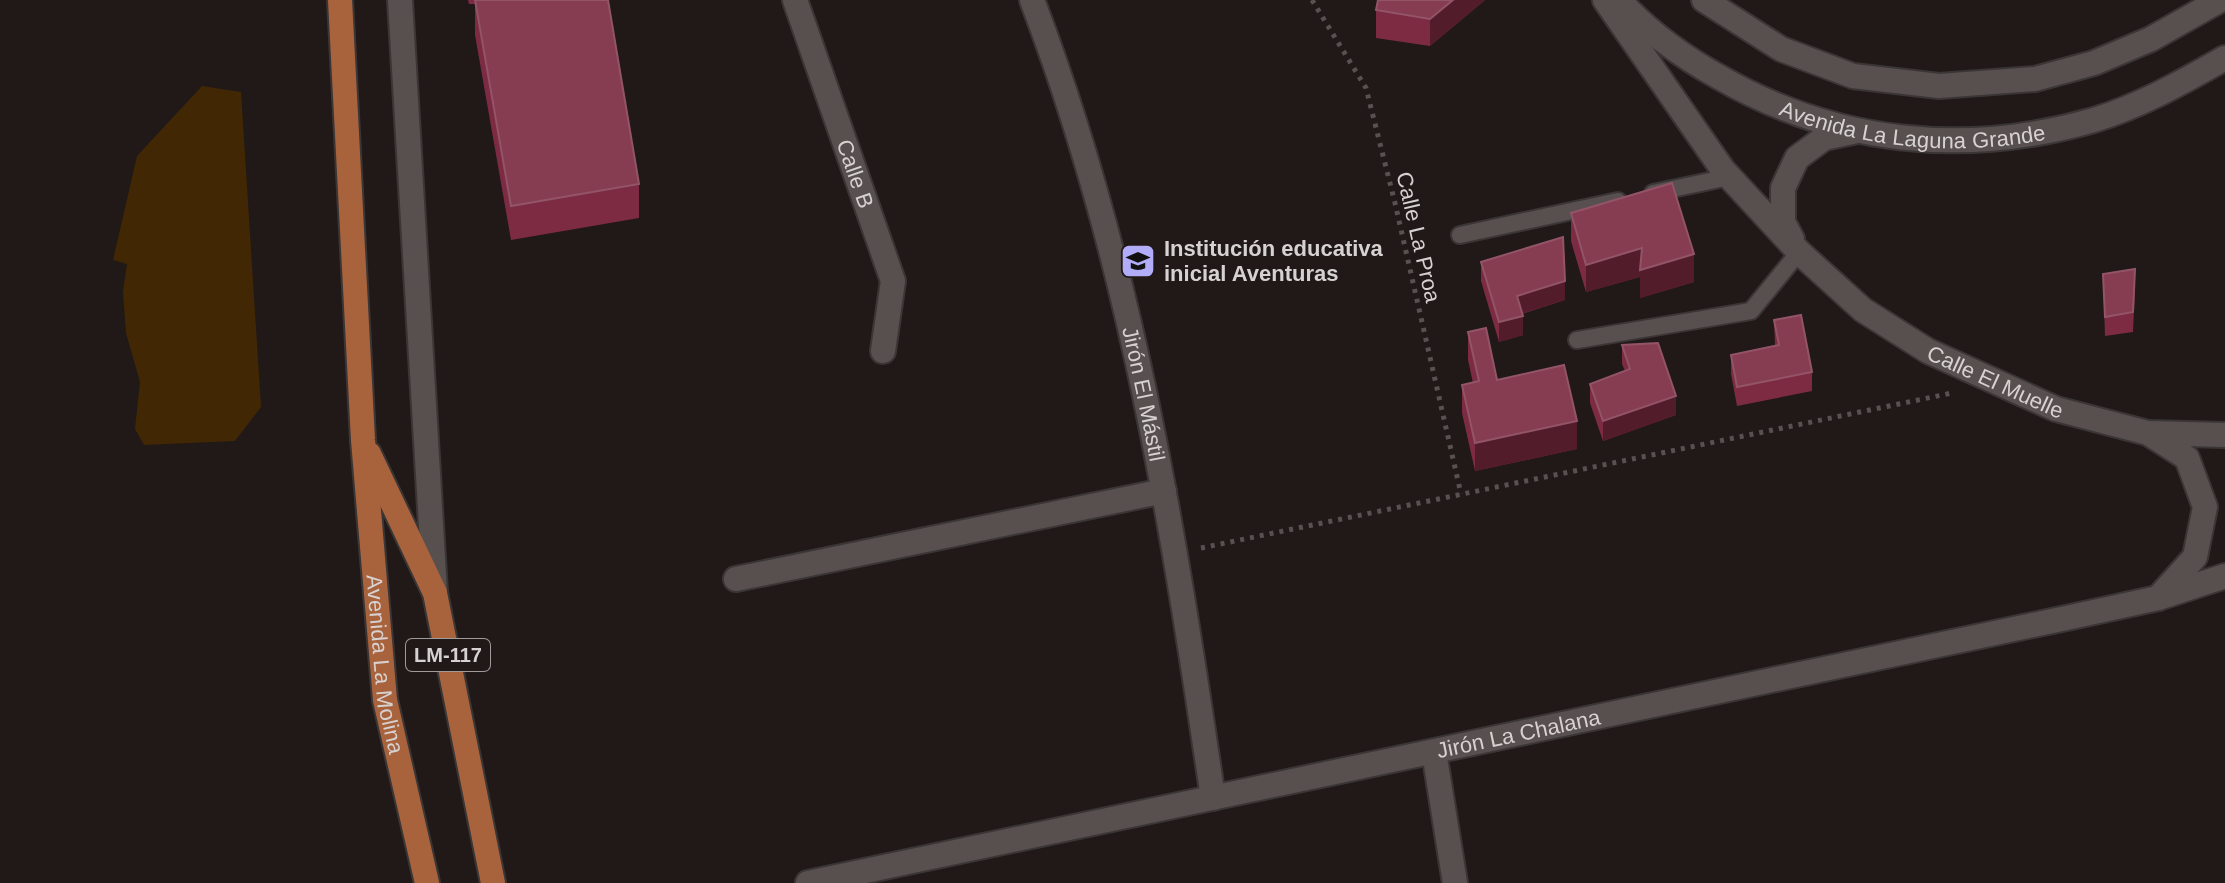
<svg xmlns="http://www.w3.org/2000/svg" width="2225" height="883" viewBox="0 0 2225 883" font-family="Arial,sans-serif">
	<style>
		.green { fill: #422704 }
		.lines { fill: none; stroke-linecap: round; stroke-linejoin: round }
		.service-casing { stroke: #3b3636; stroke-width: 20 }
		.minor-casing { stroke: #3b3636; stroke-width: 28 }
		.tertiary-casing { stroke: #3b3636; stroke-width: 28 }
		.primary-casing { stroke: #3b3636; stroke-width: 28 }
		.path { stroke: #585151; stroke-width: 5; stroke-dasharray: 4 6; stroke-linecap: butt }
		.service { stroke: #58504f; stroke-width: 16 }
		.minor { stroke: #58504f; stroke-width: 24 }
		.tertiary { stroke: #58504f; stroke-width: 24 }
		.primary { stroke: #a9633c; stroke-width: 24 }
		.wall { fill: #7c2b43 }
		.shaded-wall { fill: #531c2b }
		.building { fill: #863d52; stroke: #925466; stroke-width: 2 }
		.labels { text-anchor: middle; stroke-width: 6; stroke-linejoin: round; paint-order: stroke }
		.shield { fill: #201918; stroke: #a09a9a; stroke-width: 2 }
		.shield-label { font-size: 20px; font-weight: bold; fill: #d7d2d2 }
		.street-label { font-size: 22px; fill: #d7d2d2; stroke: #201918 }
		.poi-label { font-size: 22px; font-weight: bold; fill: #d7d2d2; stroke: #201918; text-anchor: start }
	</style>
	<rect width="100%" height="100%" fill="#201918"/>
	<path class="green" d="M 202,86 L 241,92 L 261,407 L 235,441 L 144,445 L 135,429 L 140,382 L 126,333 L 123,292 L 127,264 L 113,260 L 137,156 Z"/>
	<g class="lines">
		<g class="service-casing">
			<g id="service">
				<path d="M 1653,193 L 1729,177"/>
				<path d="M 1460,235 L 1618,201"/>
				<path d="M 1577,340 L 1751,311 L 1799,252"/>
			</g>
		</g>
		<g class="minor-casing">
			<g id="minor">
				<path d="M 400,0 L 435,593"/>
				<path id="s1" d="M 795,0 L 893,281 L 883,351"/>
				<path id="s2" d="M 1032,0 C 1131,259 1173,526 1213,798"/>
				<path id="s3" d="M 1605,0 L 1723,170 L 1799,252 L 1863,310 L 1928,351 L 2056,409 L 2148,433 L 2225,435"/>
				<path d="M 1792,239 L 1783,222 L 1783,188 L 1797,158 L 1824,138 L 1857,131"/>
				<path d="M 2148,433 L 2187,458 L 2205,507 L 2195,557 L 2158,598"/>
				<path d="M 736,579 L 1164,491"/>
				<path d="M 1434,752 L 1455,883"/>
				<path id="s4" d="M 808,883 L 2071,617 L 2158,598 L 2225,576"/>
			</g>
		</g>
		<g class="tertiary-casing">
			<g id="tertiary">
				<path id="s5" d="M 1619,0 C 1647,31 1683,57 1719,77 C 1836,144 1965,157 2094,120 C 2140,106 2183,82 2225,58"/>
				<path d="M 1704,0 L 1781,49 L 1853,76 L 1939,86 L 2035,79 L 2094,63 L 2151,39 L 2220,0"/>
			</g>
		</g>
		<g class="primary-casing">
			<g id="primary">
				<path id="s6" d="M 340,0 L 363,440 L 385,700 L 427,883"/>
				<path d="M 369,454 L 435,593 L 493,883"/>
			</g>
		</g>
		<g class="path">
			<path d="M 1312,0 L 1366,88 L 1395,203 L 1461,494"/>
			<path d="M 1201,548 L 1952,393"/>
		</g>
		<use href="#service" class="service"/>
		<use href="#minor" class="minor"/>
		<use href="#tertiary" class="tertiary"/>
		<use href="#primary" class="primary"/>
	</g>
	<g class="wall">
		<path d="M 468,0 L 608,0 L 639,184 L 639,218 L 511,240 L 475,35 L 475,4 L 469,4 Z"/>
		<path d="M 1378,0 L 1485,0 L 1430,46 L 1376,38 L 1376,10 Z"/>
		<path d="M 1571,213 L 1694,282 L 1640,298 L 1640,277 L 1586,292 L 1571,241 Z"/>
		<path d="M 1481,262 L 1565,300 L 1522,314 L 1523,335 L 1499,342 L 1481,281 Z"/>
		<path d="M 2103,274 L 2135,288 L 2133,332 L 2105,336 Z"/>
		<path d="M 1774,320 L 1812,372 L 1812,391 L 1737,406 L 1731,374 L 1731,355 L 1775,346 Z"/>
		<path d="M 1468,332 L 1497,380 L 1577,449 L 1475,471 L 1462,413 L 1462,385 L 1473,383 L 1468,360 Z"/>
		<path d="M 1622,345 L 1676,415 L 1603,441 L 1590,403 L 1590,384 L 1625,371 L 1622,364 Z"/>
	</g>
	<g class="shaded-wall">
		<path d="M 1453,0 L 1485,0 L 1430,46 L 1430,19 Z"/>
		<path d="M 1642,248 L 1694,254 L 1694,282 L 1640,298 L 1640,277 L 1586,292 L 1586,265 Z"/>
		<path d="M 1565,281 L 1565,300 L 1517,315 L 1517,296 Z"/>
		<path d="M 1523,316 L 1523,335 L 1499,342 L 1499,322 Z"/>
		<path d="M 1676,396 L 1676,415 L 1603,441 L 1603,421 Z"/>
		<path d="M 1577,421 L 1577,449 L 1475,471 L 1475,443 Z"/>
	</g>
	<g class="building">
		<path d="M 475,0 L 608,0 L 639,184 L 511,206 Z"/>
		<path d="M 1378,0 L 1453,0 L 1430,19 L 1376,10 Z"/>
		<path d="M 1672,183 L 1694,254 L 1640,270 L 1642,248 L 1586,265 L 1571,213 Z"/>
		<path d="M 1563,237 L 1565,281 L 1517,296 L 1523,316 L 1499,322 L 1481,262 Z"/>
		<path d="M 2135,269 L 2133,312 L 2105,317 L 2103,274 Z"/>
		<path d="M 1801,315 L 1812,372 L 1737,387 L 1731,355 L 1779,345 L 1774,320 Z"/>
		<path d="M 1486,328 L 1497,380 L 1564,365 L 1577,421 L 1475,443 L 1462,385 L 1479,381 L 1468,332 Z"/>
		<path d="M 1658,343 L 1676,396 L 1603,421 L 1590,384 L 1630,369 L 1622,345 Z"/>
	</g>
	<defs>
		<g id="school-square" transform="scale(1.8)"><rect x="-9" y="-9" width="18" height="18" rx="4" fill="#b2adf9" stroke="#201918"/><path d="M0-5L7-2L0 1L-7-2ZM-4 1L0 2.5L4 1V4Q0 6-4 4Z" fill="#111"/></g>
	</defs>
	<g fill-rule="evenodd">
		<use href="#school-square" x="1138" y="261"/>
	</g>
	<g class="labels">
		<rect class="shield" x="406" y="639" width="84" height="32" rx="6"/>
		<g class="shield-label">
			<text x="448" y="662">LM-117</text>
		</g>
		<g class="street-label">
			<text dy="8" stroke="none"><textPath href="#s5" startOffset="330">Avenida La Laguna Grande</textPath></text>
			<text dy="8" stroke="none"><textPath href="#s1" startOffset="184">Calle B</textPath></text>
			<text transform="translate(1419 237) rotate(77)" y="8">Calle La Proa</text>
			<text dy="8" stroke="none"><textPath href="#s3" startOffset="556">Calle El Muelle</textPath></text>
			<text dy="8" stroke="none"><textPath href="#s2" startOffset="410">Jirón El Mástil</textPath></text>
			<text dy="8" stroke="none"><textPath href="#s6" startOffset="666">Avenida La Molina</textPath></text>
			<text dy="8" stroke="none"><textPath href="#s4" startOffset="726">Jirón La Chalana</textPath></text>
		</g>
		<g class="poi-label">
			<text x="1164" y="256">Institución educativa<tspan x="1164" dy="25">inicial Aventuras</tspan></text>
		</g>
	</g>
</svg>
